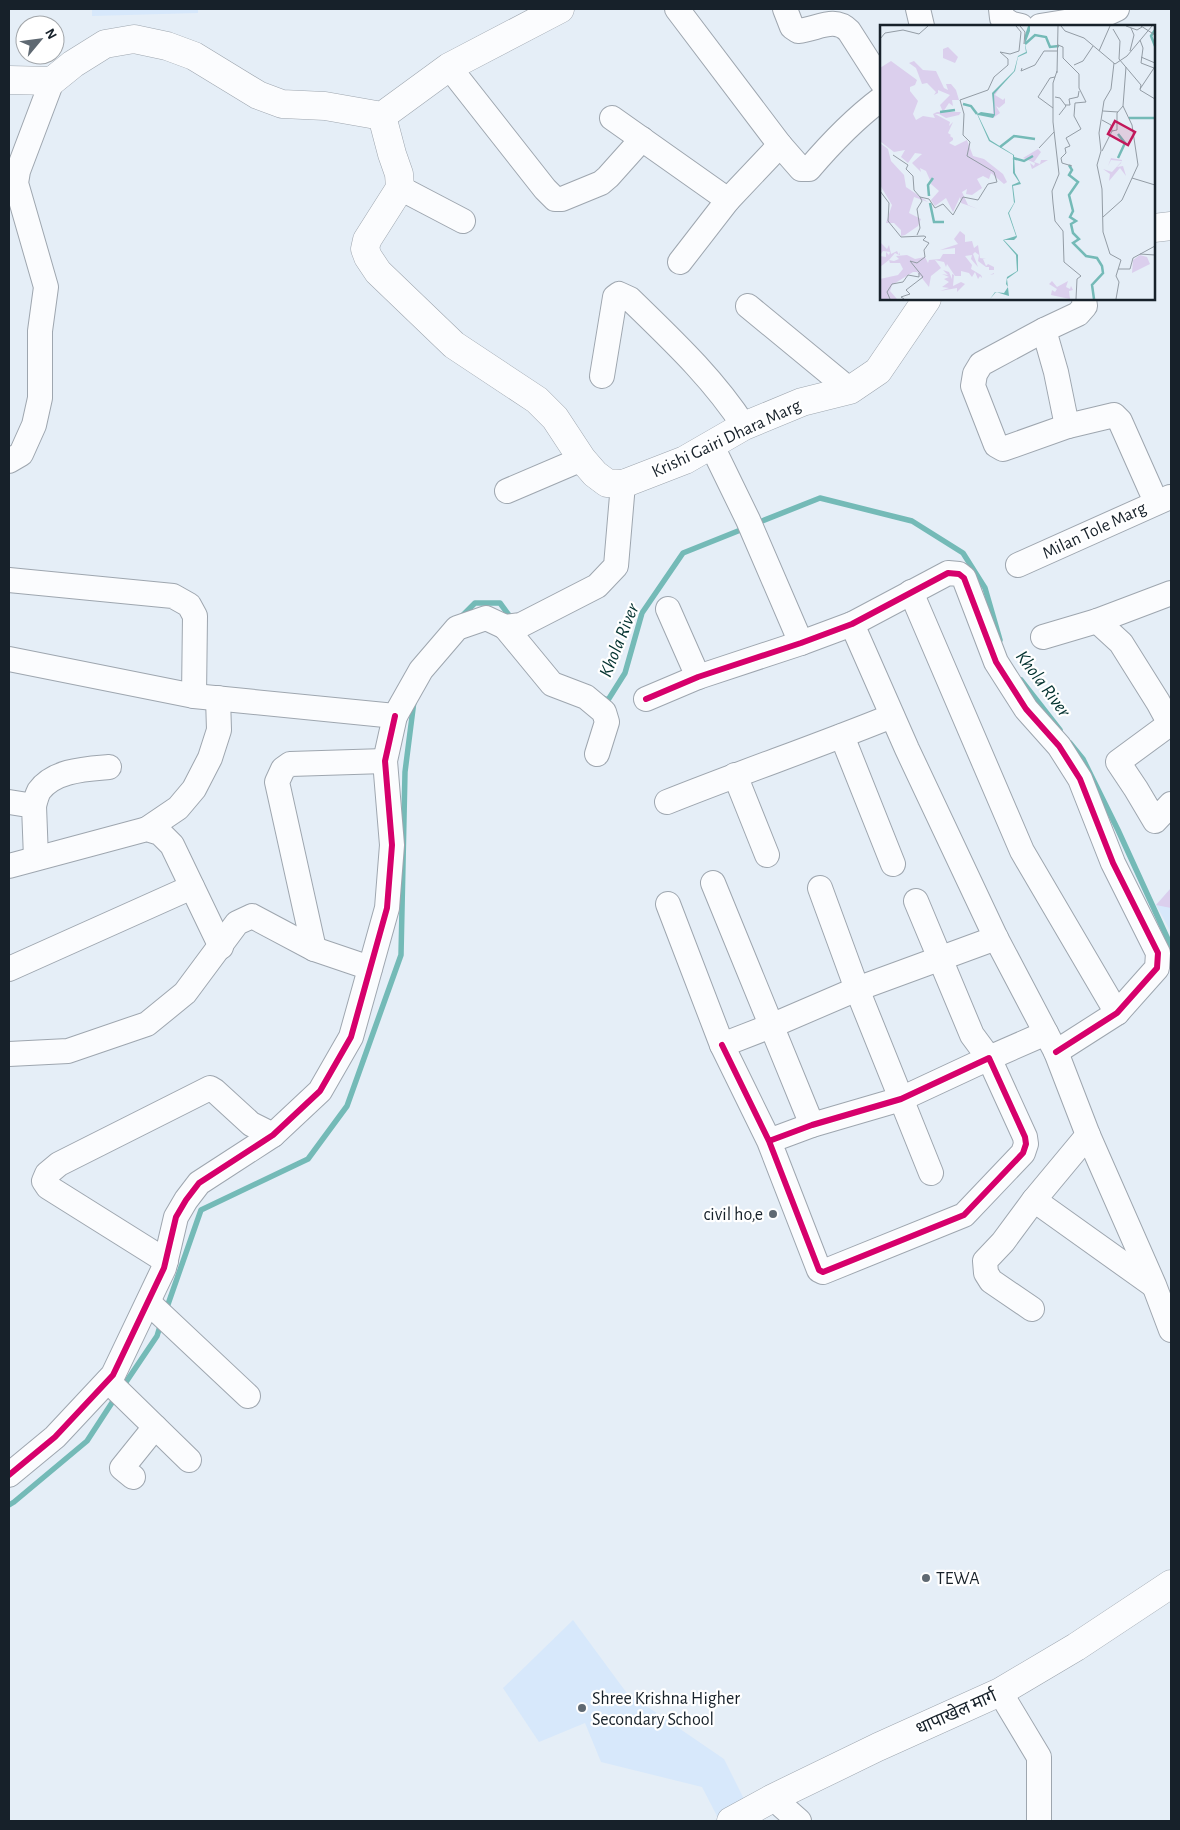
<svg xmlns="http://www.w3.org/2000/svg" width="1180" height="1830" viewBox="0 0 1180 1830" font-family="'Alegreya Sans','Noto Sans Devanagari',sans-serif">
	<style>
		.built { fill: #d7e8fb }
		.pitch { fill: #dbcfed }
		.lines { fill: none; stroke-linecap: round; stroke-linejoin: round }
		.stream { stroke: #74bab7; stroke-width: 5.5 }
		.minor-casing { stroke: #9ea6af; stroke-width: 26 }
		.major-casing { stroke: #9ea6af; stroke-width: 29 }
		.minor { stroke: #fbfcfe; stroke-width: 24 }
		.major { stroke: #fbfcfe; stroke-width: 28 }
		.cycleway-casing { stroke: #fff; stroke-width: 9 }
		.cycleway { stroke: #d6006c; stroke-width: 6 }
		.poi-dot { fill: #5f6972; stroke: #fff; stroke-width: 2 }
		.labels { text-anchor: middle; stroke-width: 4.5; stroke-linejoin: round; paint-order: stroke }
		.street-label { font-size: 18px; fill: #17212a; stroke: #fff }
		.poi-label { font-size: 18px; fill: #17212a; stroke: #fff; text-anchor: start }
		.water-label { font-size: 19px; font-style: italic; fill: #03322f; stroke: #fff }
		.inset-river { fill: none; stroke: #74bab7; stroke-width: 2.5 }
		.inset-road { fill: none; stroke: #939ca5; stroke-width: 1 }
		.view { fill: #c2185b; fill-opacity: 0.15; stroke: #c2185b; stroke-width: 2.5 }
		.inset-edge { fill: none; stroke: #17212a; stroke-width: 2.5 }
	</style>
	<rect width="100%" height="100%" fill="#e5eef7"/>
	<g class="built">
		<path d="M 92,9 L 198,9 L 198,13 L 92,16 Z"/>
		<path d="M 1171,888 L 1171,932 L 1156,905 Z"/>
		<path d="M 573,1620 L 626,1692 L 724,1759 L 748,1807 L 718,1818 L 702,1787 L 601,1762 L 585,1723 L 539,1742 L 503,1688 Z"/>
	</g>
	<path class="pitch" d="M 1171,888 L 1171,908 L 1156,905 Z"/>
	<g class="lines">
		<g class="stream">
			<path d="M 757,523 L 820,498 L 912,521 L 963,553 L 985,588 L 1000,640"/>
			<path d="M 460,618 L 475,603 L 500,603 L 511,618"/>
			<path d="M 1021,680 L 1060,730"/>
			<path d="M 603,698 L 608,700 L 625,673 L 642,613 L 683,553 L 743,529"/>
			<path d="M 1070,743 L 1083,759 L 1118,830 L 1171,946"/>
			<path d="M 166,1310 L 201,1210 L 308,1159 L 347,1106 L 401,955 L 405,772 L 414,701"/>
			<path d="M 122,1388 L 157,1336 L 161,1323"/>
			<path d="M 9,1505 L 14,1502 L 87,1441 L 117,1395"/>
		</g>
		<g class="minor-casing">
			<g id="minor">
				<path d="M 677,9 L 780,145 L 801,169 L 809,169 C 832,142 853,120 881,99"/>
				<path d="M 785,9 L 792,27 L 798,31 C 818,29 834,16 849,31 L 881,81"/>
				<path d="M 918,9 L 922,26"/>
				<path d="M 1001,9 L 1002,18 L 1012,24 L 1021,26"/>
				<path d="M 1040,26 L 1102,16 L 1117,9"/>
				<path d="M 449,67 L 545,189 L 555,199 L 562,199 L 601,183 L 608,177 L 642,139"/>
				<path d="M 612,118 L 728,200"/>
				<path d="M 400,188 L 463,221"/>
				<path d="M 680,262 L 728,200 L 780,145"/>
				<path d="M 1084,299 L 1085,306 L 1078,314 L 1044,330 L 1056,372 L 1066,421 L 1068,426 L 1114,415 L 1120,421 L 1156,502"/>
				<path d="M 748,306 L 850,390"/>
				<path d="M 1044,330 L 981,364 L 975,374 L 973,386 L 996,445 L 1003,449 L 1068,426"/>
				<path d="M 602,376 L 615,297 L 619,294 L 630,299 C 672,340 712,377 744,426"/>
				<path d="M 711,444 L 748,520 L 801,643"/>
				<path d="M 9,461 L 21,454 L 34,425 L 40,398 L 40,331 L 46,287 L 16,183 L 18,171 L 52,81"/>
				<path d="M 507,491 L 582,459"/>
				<path d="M 1018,565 L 1170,497"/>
				<path d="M 9,580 L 173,596 L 189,605 L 195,616 L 194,696"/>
				<path d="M 911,592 L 1022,851 L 1117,1013"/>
				<path d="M 668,609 L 698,677"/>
				<path d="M 1097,621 L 1121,643 L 1158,702 L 1170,724"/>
				<path d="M 852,624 L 907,749 L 996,938 L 1056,1052 L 1088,1135 L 1154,1285 L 1171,1330"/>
				<path d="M 505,627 L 552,684 L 586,697 L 604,712 L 607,722 L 597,754"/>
				<path d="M 1043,637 L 1097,621 L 1171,593"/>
				<path d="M 9,659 L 194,696 L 395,716 L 421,670 L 457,628 L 486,618 L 505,627 L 521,625 L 597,586 L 616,566 L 623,484"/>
				<path d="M 646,699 L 698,677 L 801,643 L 852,624 L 948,573 L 959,574 L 964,578 L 996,662 L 1026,709 L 1059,746 L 1080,779 L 1113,863 L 1158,953 L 1157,968 L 1117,1013 L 1056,1052"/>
				<path d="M 1171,723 L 1118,762 L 1136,789 L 1155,821 L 1171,804"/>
				<path d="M 842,736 L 893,864"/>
				<path d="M 735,775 L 767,855"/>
				<path d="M 9,802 L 34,806 L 36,858"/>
				<path d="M 667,802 C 742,772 818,746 892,716"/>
				<path d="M 34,806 C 35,802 37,795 39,791 C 54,770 86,769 109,767"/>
				<path d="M 147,829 L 178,808 L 194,789 L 210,758 L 219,730 L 218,698"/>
				<path d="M 9,866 L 147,829 L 160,833 L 172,845 L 221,947"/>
				<path d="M 713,883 L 812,1125"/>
				<path d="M 820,888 L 857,989 L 931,1173"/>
				<path d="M 916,901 L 972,1035 L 989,1058 L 1046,1033"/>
				<path d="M 668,904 L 722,1045 L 771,1026 L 857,989 L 996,938"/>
				<path d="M 314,949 L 277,782 L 283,769 L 290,764 L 385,761"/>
				<path d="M 9,969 L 192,887"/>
				<path d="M 722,1045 L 769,1141 L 819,1270 L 823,1272 L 828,1270 L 964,1215 L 1023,1153 L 1026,1144 L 1025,1137 L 989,1058 L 901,1099 L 812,1125 L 769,1141"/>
				<path d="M 9,1054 L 68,1051 L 147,1024 L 185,993 L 237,923 L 252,916 L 314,949 L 370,968"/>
				<path d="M 1034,1200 L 1153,1285"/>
				<path d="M 166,1261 L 48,1187 L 44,1181 L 47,1174 L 59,1164 L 210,1088 L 215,1091 L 251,1124 L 273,1135"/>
				<path d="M 149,1303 L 248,1396"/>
				<path d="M 1032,1309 L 991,1281 L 986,1273 L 985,1261 L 1003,1242 L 1034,1200 L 1088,1135"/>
				<path d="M 108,1381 L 189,1460"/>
				<path d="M 9,1475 L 55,1437 L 113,1375 L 164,1268 L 176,1217 L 186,1200 L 199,1183 L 273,1135 L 320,1091 L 351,1037 L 387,908 L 392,845 L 385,761 L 395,716"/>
				<path d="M 133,1477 L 122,1468 L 155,1427"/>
				<path d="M 1000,1692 L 1039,1757 L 1039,1821"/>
				<path d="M 773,1798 L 799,1821"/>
			</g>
		</g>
		<g class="major-casing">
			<g id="major">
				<path d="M 9,80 L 52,81 L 73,64 L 105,44 L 134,39 L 167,46 L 194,56 L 258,95 L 282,104 L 325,106 L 382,116 L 449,67 L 560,9"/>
				<path d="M 382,116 L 392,154 L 399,174 L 400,188 L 367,240 L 365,249 L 368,257 L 378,272 L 454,345 L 537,400 L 555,418 L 582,459 L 595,474 L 607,483 L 623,484 L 685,460 L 744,426 L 802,402 L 850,390 L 878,371 L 927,299"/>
				<path d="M 1154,228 L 1171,226"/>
				<path d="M 731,1821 L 773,1798 L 878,1747 L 1000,1692 L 1076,1647 L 1171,1584"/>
			</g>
		</g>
		<use href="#minor" class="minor"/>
		<use href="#major" class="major"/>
		<g class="cycleway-casing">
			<g id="cycleway">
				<path d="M 646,699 L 698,677 L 801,643 L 852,624 L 948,573 L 959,574 L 964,578 L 996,662 L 1026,709 L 1059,746 L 1080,779 L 1113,863 L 1158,953 L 1157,968 L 1117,1013 L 1056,1052"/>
				<path d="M 722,1045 L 769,1141 L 819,1270 L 823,1272 L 828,1270 L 964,1215 L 1023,1153 L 1026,1144 L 1025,1137 L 989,1058 L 901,1099 L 812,1125 L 769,1141"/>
				<path d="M 9,1475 L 55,1437 L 113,1375 L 164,1268 L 176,1217 L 186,1200 L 199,1183 L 273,1135 L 320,1091 L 351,1037 L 387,908 L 392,845 L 385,761 L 395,716"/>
			</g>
		</g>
		<use href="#cycleway" class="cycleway"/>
	</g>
	<g class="poi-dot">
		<circle cx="773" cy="1214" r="5"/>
		<circle cx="926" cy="1578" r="5"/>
		<circle cx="582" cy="1708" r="5"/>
	</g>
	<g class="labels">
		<g class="street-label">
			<text transform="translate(726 438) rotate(-25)" y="6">Krishi Gairi Dhara Marg</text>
			<text transform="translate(1094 530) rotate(-25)" y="6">Milan Tole Marg</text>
			<text transform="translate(956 1712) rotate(-24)" y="6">धापाखेल मार्ग</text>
		</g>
		<g class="poi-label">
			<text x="763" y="1220" text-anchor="end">civil ho,e</text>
			<text x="936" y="1584">TEWA</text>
			<text x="592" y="1704">Shree Krishna Higher<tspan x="592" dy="21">Secondary School</tspan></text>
		</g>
		<g class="water-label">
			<text transform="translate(618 640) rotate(-68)" y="7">Khola River</text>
			<text transform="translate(1044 683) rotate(53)" y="7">Khola River</text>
		</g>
	</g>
	<g transform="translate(880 25)">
		<rect width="275" height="275" fill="#e5eef7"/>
		<path d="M 68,22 L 78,32 L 75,38 L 63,33 L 63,24 ZM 122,59 L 115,70 L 123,75 L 125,73 L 125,78 L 119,83 L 116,81 L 120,88 L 113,93 L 113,69 Z" fill="#dbcfed"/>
		<path d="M 11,36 L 37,55 L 35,60 L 30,62 L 30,66 L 38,76 L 33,89 L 36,95 L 43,91 L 55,93 L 53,89 L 57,87 L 81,87 L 79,90 L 66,93 L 59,89 L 55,89 L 70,97 L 69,101 L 73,97 L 68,108 L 71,110 L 70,111 L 73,113 L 73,115 L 69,118 L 75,121 L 87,115 L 93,131 L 104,134 L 123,149 L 127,157 L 124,159 L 111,148 L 109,154 L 103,151 L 97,154 L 102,163 L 92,170 L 86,169 L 87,164 L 82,167 L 88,180 L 98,184 L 81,178 L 80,172 L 73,187 L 66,173 L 55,181 L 51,175 L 59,166 L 51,159 L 53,152 L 50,155 L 46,146 L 40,143 L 41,147 L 32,138 L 42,129 L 35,128 L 28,138 L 21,132 L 25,125 L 14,127 L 1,117 L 0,43 ZM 34,36 L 43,45 L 56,46 L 64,63 L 68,65 L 66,59 L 71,59 L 76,65 L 79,75 L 72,75 L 73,81 L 69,78 L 63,87 L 60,80 L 70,70 L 58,65 L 58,68 L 54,70 L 56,67 L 47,58 L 42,59 L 36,43 L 29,38 ZM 0,118 L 8,124 L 11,136 L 24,150 L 26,162 L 48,177 L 34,172 L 29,188 L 41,194 L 38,201 L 25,210 L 21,211 L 21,205 L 14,198 L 6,198 L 12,180 L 0,160 ZM 158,124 L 161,127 L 154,137 L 160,139 L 161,135 L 168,135 L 152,144 L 150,138 L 154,141 L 155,138 L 143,133 ZM 231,133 L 242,135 L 241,138 L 237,142 L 243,141 L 246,151 L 240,143 L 229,156 L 230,149 L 223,144 L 232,147 L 242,136 L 231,135 L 228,141 ZM 80,206 L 85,210 L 85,217 L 92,216 L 94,223 L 98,220 L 100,233 L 106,234 L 103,234 L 106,241 L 108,239 L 114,242 L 114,249 L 110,250 L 114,248 L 114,245 L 109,245 L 109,242 L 106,242 L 98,236 L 99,230 L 95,227 L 93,229 L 98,242 L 91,234 L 92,230 L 85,231 L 92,240 L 91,244 L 101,250 L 102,252 L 102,253 L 100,251 L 98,254 L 95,247 L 92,252 L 89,248 L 81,246 L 81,251 L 75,251 L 67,239 L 66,242 L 64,237 L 55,235 L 61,243 L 51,251 L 49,262 L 37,247 L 33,247 L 12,260 L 10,266 L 17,274 L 0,274 L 0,254 L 18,250 L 23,244 L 20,238 L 10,238 L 9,235 L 0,242 L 0,231 L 6,232 L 6,227 L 9,230 L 10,227 L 3,226 L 0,230 L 0,217 L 7,224 L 9,220 L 11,229 L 17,226 L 19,230 L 20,227 L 20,230 L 19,230 L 15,228 L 9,235 L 14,236 L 19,234 L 16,231 L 27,230 L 35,234 L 45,232 L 48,238 L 49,235 L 60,234 L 63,229 L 75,229 L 75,223 L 60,225 L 78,219 L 74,214 ZM 260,230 L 267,232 L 270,239 L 252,248 L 253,235 ZM 63,245 L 69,247 L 72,254 L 72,249 L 74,250 L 73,261 L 81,257 L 85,259 L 77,267 L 77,263 L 60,266 L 69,263 L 62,262 L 69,257 L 64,254 L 69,252 L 62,249 L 68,250 ZM 172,256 L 177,262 L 188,256 L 186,262 L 190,264 L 191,261 L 193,265 L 189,266 L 190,274 L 171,270 L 172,265 L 175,267 L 177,264 L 169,259 Z" fill="#dbcfed"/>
		<path d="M 148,1 L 150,1 L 150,6 L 145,19 L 147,28 L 138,32 L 135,46 L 114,69 L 115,90 L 113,93 L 98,90 L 110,115 L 134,130 L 135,148 L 141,159 L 133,161 L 135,177 L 129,188 L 137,212 L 134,215 L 124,215 L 138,230 L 138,246 L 127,254 L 129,271 L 116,267 L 110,274 L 115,267 L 124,268 L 128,262 L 126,259 L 127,252 L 137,246 L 136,230 L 123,215 L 136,211 L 128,188 L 134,178 L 132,160 L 139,157 L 133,148 L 133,130 L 109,116 L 97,89 L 101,87 L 114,89 L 112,68 L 134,46 L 138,31 L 146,27 L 145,21 L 145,10 Z" fill="#74bab7"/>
		<path class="inset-river" d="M 275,5 L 271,11 L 275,21M 145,19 L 155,10 L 166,12 L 170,22 L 179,21M 83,79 L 91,81 L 97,89M 60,87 L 75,85M 249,93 L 275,93M 120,122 L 134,111 L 155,114M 133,133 L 144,136 L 153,131M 238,133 L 245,118 L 238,109M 189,140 L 192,145 L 189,150 L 198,157 L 189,170 L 193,186 L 190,192 L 196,196 L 191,199 L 193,208 L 199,214 L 193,218 L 206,231 L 217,233 L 222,241 L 223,248 L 212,260 L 214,274M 49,171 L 48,160 L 53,153M 50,178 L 54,197 L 64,197"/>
		<path class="inset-road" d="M 140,1 L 145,7 L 144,19M 181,1 L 185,6 L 204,13 L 235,39 L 247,31 L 272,1M 246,1 L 257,5 L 262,2M 261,1 L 275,10M 233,4 L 240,16 L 239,34 L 261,60 L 260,65M 0,14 L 5,8 L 23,5 L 39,9 L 48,1M 178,20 L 183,22 L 183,33 L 199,49 L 199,63 L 206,77 L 195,78 L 194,91 L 201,104 L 186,113 L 190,121 L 185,123 L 186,128 L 181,133 L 182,138 L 192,141M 219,26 L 230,1M 250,26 L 254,10 L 251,3M 261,32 L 275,38M 234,38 L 231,64 L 224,76 L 219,108 L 221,126 L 217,140 L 222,164 L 223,207 L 230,229 L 241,235 L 236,251 L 239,257 L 236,274M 194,40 L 203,36 L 213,21M 142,43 L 141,46 L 155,40 L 164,26 L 177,26M 177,46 L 173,58 L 173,97 L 179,149 L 172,166 L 173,178 L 175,196 L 183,206 L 184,237 L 201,251 L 197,254 L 196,274M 177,48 L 178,1M 260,64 L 274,43 L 261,38 L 263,23 L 260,15M 260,65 L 275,74M 175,72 L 180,73 L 186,81 L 179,90M 185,80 L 190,80 L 189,74 L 198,72 L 199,66M 173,83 L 158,72 L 170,53 L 175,52M 223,86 L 238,87M 222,95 L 231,100 L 232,106 L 222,126M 232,106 L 237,105 L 237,88 L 243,81M 159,123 L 174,107M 13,130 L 28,140 L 26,144 L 33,151 L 34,165 L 40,172M 252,153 L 275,160M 0,166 L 9,178 L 8,196 L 21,212 L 44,211 L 46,212 L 43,215 L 49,218 L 44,225 L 45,232 L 37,238 L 30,236 L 43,252 L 26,265 L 30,269 L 21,272 L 24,274M 223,192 L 242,175 L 258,140 L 252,100 L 243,81 L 246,42M 37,210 L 40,203 L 37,184 L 42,176 L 40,172 L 49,174 L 55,183 L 63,179 L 73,190 L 83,172 L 98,175 L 108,159 L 117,157 L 114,147 L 87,131 L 90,117 L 83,110 L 84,89 L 80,75 L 108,65 L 114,52 L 128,40 L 128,34 L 120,27 L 130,29 L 139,26 L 141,7 L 136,1M 260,229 L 275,230M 238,244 L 250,244 L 253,233 L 275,221M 10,274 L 7,267 L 12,259 L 23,257 L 28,250 L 39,252 L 39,248"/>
		<path class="view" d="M 235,96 L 255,107 L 248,120 L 228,109 Z"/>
		<rect width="275" height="275" class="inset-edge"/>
	</g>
	<rect width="1180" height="1830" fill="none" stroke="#17212a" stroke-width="20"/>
	<g transform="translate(40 40) rotate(61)"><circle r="24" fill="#ffffff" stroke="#a2a6aa"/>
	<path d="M0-4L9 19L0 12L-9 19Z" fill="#5f6972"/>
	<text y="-8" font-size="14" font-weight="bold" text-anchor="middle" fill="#17212a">N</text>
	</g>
</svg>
